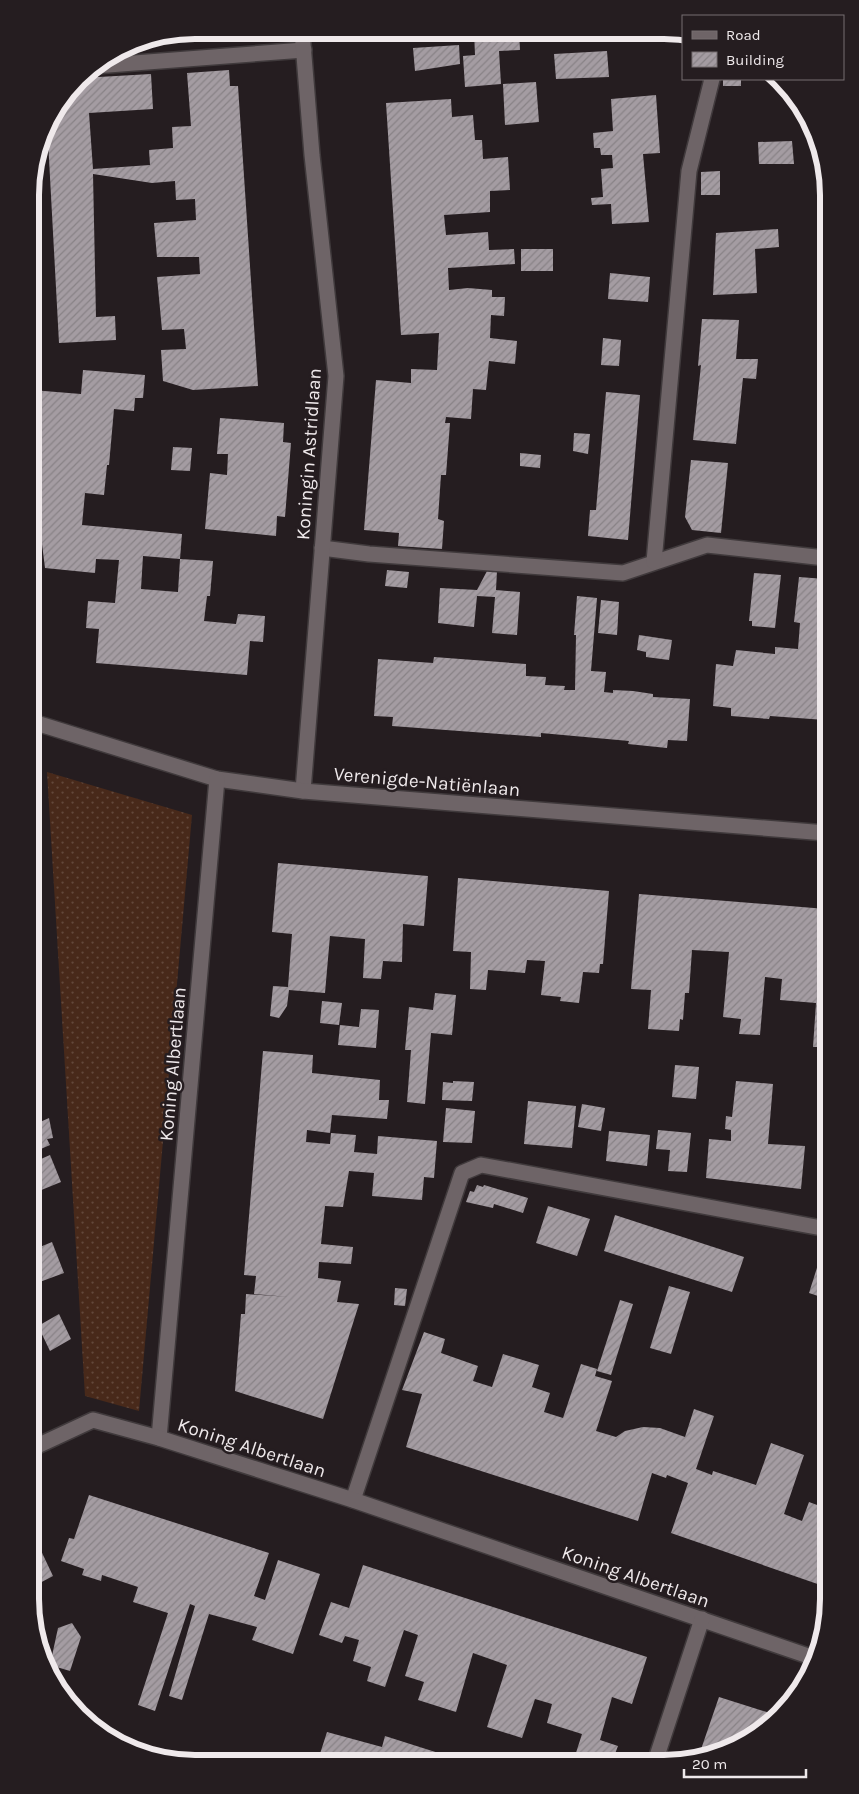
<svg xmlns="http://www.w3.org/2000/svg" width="859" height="1794" viewBox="0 0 859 1794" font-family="Karla,sans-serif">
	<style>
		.grass { fill: url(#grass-dots) }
		.building { fill: url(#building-hatch) }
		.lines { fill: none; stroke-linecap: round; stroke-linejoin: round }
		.lane-casing { stroke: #403a3c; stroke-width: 18 }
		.street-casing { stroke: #403a3c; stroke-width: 18 }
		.lane { stroke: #6e6467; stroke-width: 15 }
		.street { stroke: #6e6467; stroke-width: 15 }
		.labels { text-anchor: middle; stroke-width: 5; stroke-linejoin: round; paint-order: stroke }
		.street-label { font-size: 19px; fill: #efe9eb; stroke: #251d20 }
		.rim { fill: none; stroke: #efe9eb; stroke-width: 6 }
	</style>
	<defs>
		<pattern id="grass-dots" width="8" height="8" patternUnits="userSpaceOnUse" patternTransform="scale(1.25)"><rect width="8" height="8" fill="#48291a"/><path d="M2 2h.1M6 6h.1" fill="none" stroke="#63483b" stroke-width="1.8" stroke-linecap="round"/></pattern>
		<pattern id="building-hatch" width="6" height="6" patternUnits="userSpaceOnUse" patternTransform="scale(1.25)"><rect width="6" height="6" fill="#a49ca2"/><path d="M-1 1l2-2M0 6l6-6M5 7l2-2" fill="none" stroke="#888286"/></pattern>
	</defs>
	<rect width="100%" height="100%" fill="#251d20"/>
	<path class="grass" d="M 47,772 L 192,815 L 139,1411 L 85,1396 Z"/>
	<g class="building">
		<path d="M 195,30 L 217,30 L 217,40 L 175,43 L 174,34 Z"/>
		<path d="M 474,32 L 519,32 L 520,50 L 499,51 L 501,84 L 465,87 L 463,56 L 475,55 Z"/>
		<path d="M 459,45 L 460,64 L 415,71 L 413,48 Z"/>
		<path d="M 607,51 L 609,77 L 556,79 L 554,54 Z"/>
		<path d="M 229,70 L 230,86 L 238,86 L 258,386 L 193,390 L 163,381 L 161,350 L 186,349 L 184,329 L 162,330 L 157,277 L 200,274 L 199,257 L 157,257 L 154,223 L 196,220 L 195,199 L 176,200 L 175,181 L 152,183 L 93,174 L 96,317 L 115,316 L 116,340 L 59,343 L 47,122 L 81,78 L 151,74 L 153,109 L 89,113 L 93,169 L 150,165 L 149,150 L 173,148 L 172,127 L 191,126 L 187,73 Z"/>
		<rect x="723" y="79" width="18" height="7"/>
		<path d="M 536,82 L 539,122 L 505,125 L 503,84 Z"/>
		<path d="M 656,95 L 660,153 L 643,154 L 649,222 L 612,224 L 611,204 L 592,205 L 591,198 L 603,197 L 601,169 L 613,168 L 612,155 L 601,155 L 600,148 L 594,148 L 593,133 L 613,131 L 611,99 Z"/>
		<path d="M 451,99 L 452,117 L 473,115 L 475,140 L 482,140 L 483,159 L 508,157 L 510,190 L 490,191 L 490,212 L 444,215 L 446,235 L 488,232 L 489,250 L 514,249 L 515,264 L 448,268 L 449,290 L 468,288 L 492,290 L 492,297 L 505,297 L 504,316 L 491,315 L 490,338 L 517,341 L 515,364 L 489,361 L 486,390 L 473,389 L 471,419 L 446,417 L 445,423 L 450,423 L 446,475 L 441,475 L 438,519 L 444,521 L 442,549 L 398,546 L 399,533 L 364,530 L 376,380 L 411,383 L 411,369 L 437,370 L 439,333 L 401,335 L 386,103 Z"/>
		<path d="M 792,141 L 794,164 L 759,164 L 758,142 Z"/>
		<path d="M 820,164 L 823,164 L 823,177 L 821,177 Z"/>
		<path d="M 720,171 L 720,195 L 701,195 L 701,172 Z"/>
		<path d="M 778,229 L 779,247 L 755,249 L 757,293 L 713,295 L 716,233 Z"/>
		<rect x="521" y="249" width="32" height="22"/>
		<path d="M 610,273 L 650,277 L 648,302 L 608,299 Z"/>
		<path d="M 702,319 L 739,320 L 736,359 L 758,359 L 756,379 L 743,378 L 736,444 L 693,440 L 701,365 L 698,366 Z"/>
		<path d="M 603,338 L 621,340 L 619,366 L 601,365 Z"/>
		<path d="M 83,370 L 145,375 L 143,398 L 135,398 L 134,411 L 114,409 L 109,465 L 107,465 L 104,495 L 85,493 L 82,525 L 182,534 L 180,559 L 143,556 L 141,589 L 178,592 L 180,559 L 213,561 L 210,596 L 207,596 L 204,621 L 236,624 L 238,614 L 265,616 L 263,642 L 250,641 L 247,675 L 96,663 L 99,629 L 86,628 L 88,601 L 115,603 L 119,560 L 96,559 L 95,573 L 45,568 L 35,488 L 32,487 L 32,390 L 81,394 Z"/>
		<path d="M 606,392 L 640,395 L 628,540 L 588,536 L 590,510 L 596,510 Z"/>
		<path d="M 220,418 L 284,423 L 283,442 L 291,443 L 285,517 L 277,516 L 276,536 L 205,529 L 210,473 L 227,475 L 228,454 L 217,454 Z"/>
		<path d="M 574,433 L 590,434 L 588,454 L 573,451 Z"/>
		<path d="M 173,447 L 192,448 L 190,471 L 171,470 Z"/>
		<path d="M 520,453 L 541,455 L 540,468 L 520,466 Z"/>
		<path d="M 691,460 L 728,463 L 721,533 L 692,530 L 685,517 Z"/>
		<path d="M 387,570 L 409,572 L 407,588 L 385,586 Z"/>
		<path d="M 487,571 L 497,571 L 496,590 L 520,592 L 517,635 L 492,633 L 495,597 L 477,596 L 474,627 L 438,623 L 440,588 L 477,590 Z"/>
		<path d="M 754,573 L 781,575 L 775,628 L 752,626 L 752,621 L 749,621 Z"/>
		<path d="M 799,577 L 825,579 L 822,623 L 825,623 L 825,720 L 770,716 L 769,719 L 731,716 L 731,708 L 713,706 L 716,664 L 733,666 L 736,650 L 775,654 L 775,647 L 798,649 L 800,623 L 794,622 Z"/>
		<path d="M 577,596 L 597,598 L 591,671 L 606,672 L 604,692 L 613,693 L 613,690 L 633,691 L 653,694 L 653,697 L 690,699 L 687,741 L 668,740 L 667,748 L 628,744 L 629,741 L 541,733 L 541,737 L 392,726 L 393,717 L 374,716 L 378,659 L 433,663 L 434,657 L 526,664 L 526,676 L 546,677 L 545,685 L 565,686 L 564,690 L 575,690 L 576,635 L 574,635 Z"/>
		<path d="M 601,600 L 619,602 L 617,635 L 598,633 Z"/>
		<path d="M 639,635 L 672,640 L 669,660 L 646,657 L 646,652 L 637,650 Z"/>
		<path d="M 278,863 L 428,876 L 424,926 L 403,924 L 402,962 L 383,961 L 381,979 L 363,978 L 365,939 L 330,936 L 325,993 L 289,990 L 287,1006 L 279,1018 L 270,1016 L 273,986 L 288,987 L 292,934 L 272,932 Z"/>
		<path d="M 458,878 L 609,891 L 603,964 L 600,964 L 599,973 L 583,972 L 579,1003 L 560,1001 L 561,997 L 541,995 L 545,961 L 527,960 L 525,973 L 488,970 L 486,990 L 470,989 L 471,952 L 453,951 Z"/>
		<path d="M 639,894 L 826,909 L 827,1036 L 824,1036 L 823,1047 L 813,1047 L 816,1003 L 780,1000 L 782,979 L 765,977 L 760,1035 L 739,1034 L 741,1019 L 723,1017 L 729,952 L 692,950 L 689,993 L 685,993 L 683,1020 L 680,1019 L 679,1031 L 648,1029 L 651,990 L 631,989 Z"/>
		<path d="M 435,993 L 456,995 L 452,1035 L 431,1033 L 425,1104 L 407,1102 L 411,1050 L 405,1050 L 409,1007 L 433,1010 Z"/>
		<path d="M 322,1001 L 342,1003 L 339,1025 L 320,1023 Z"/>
		<path d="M 361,1009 L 379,1010 L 376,1048 L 338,1045 L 340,1025 L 359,1027 Z"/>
		<path d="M 263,1051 L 313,1055 L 312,1073 L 380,1080 L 379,1100 L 389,1100 L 387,1119 L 332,1115 L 330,1133 L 307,1130 L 306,1142 L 330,1144 L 331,1133 L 356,1135 L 354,1152 L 377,1154 L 378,1136 L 437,1141 L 434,1178 L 424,1177 L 422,1200 L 372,1196 L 374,1173 L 349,1171 L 343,1207 L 325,1206 L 321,1244 L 353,1247 L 351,1264 L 319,1262 L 318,1278 L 341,1281 L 337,1302 L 359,1304 L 323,1419 L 235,1391 L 241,1314 L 245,1314 L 246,1294 L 289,1297 L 254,1294 L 256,1276 L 244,1275 Z"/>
		<path d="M 675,1065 L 699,1067 L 696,1099 L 672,1097 Z"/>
		<path d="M 453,1081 L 474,1082 L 472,1101 L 442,1100 L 443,1082 L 453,1083 Z"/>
		<path d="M 736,1081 L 773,1084 L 768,1144 L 805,1146 L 801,1189 L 706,1178 L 709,1139 L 731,1141 L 731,1130 L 725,1129 L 726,1116 L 732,1117 Z"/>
		<path d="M 528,1101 L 576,1106 L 572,1148 L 524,1144 Z"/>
		<path d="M 582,1104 L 605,1108 L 601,1131 L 578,1127 Z"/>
		<path d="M 446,1108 L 475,1111 L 472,1143 L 443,1142 Z"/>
		<path d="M 49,1118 L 53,1138 L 47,1139 L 50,1145 L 34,1152 L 34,1121 L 39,1119 L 40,1122 Z"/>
		<path d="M 658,1130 L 691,1133 L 687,1172 L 668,1171 L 670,1150 L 656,1149 Z"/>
		<path d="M 609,1131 L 650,1135 L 647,1166 L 606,1161 Z"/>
		<path d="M 50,1155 L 61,1182 L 34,1193 L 34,1162 Z"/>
		<path d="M 477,1185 L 483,1187 L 484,1185 L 528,1198 L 523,1213 L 494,1204 L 493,1208 L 466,1202 L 470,1191 L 474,1192 Z"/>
		<path d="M 548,1206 L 590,1219 L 577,1256 L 536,1243 Z"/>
		<path d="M 615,1215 L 744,1257 L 732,1292 L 604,1251 Z"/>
		<path d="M 52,1242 L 64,1273 L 37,1283 L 35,1276 L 35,1249 Z"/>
		<path d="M 821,1255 L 827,1257 L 827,1299 L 809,1293 Z"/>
		<path d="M 669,1286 L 690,1292 L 671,1354 L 650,1348 Z"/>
		<path d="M 395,1288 L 407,1289 L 405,1306 L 394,1305 Z"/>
		<path d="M 620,1300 L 633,1304 L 611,1375 L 597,1371 Z"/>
		<path d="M 59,1314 L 71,1339 L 50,1351 L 38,1326 Z"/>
		<path d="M 424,1332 L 445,1339 L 441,1353 L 478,1366 L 473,1381 L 492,1387 L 503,1354 L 539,1365 L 532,1387 L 550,1393 L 544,1412 L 563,1418 L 581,1364 L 597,1369 L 595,1376 L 612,1381 L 596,1431 L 616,1437 L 625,1431 L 643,1427 L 660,1428 L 685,1437 L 694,1409 L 714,1416 L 696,1469 L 712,1475 L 713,1471 L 756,1485 L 771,1443 L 804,1455 L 784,1514 L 802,1521 L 809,1502 L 828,1509 L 829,1588 L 671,1533 L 688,1483 L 667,1475 L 666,1478 L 652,1473 L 638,1521 L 406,1447 L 422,1394 L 402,1390 Z"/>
		<path d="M 89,1495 L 269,1553 L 254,1596 L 265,1600 L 278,1560 L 320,1574 L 293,1654 L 252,1640 L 257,1627 L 209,1614 L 182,1700 L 169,1696 L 195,1606 L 190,1604 L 155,1711 L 138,1705 L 168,1613 L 133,1602 L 138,1587 L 102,1575 L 101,1581 L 82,1575 L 84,1569 L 61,1561 L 69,1538 L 74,1539 Z"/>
		<path d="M 35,1538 L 53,1576 L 36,1585 Z"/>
		<path d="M 363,1565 L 647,1657 L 632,1704 L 612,1697 L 600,1740 L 618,1746 L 613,1759 L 574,1759 L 582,1734 L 547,1723 L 552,1704 L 535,1699 L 522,1738 L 487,1727 L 507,1665 L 473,1653 L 456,1712 L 418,1700 L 424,1682 L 405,1676 L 418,1635 L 404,1630 L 385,1687 L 367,1681 L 371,1667 L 353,1661 L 359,1640 L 345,1636 L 342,1643 L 319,1635 L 331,1602 L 349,1608 Z"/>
		<path d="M 72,1623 L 81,1637 L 70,1671 L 50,1665 L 58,1628 Z"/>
		<path d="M 51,1667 L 61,1689 L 60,1691 L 52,1682 L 47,1669 Z"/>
		<path d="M 719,1697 L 779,1716 L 755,1736 L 707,1758 L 698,1758 Z"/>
		<path d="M 327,1732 L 382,1747 L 385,1736 L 448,1756 L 447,1760 L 318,1760 Z"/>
	</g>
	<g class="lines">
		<g class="lane-casing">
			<g id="lane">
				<path d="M 95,66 L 304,50"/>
				<path d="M 322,548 L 369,554 L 623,573 L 707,545 L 825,558"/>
				<path d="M 654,562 L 689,171 L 712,79"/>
				<path d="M 353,1500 L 462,1173 L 481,1165 L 827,1229"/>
			</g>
		</g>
		<g class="street-casing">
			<g id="street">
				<path d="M 302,31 L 312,155 L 336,376 L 303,791"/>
				<path d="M 33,722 L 217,779 L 303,791 L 826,833"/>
				<path d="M 159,1438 L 217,779"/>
				<path d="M 35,1447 L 93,1420 L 159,1438 L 353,1500 L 817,1659"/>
				<path d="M 656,1759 L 702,1619"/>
			</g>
		</g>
		<use href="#lane" class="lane"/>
		<use href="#street" class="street"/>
	</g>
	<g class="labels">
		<g class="street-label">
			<text transform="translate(308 454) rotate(-86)" y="7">Koningin Astridlaan</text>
			<text transform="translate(427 781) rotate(5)" y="7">Verenigde-Natiënlaan</text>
			<text transform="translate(172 1064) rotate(-85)" y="7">Koning Albertlaan</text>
			<text transform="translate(252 1447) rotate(18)" y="7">Koning Albertlaan</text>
			<text transform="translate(636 1576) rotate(19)" y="7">Koning Albertlaan</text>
		</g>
	</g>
	<path d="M0 0H859V1794H0ZM195 39H664A156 156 0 0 1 820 195V1599A156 156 0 0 1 664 1755H195A156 156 0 0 1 39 1599V195A156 156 0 0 1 195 39Z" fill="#251d20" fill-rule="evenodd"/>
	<path class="rim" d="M195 39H664A156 156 0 0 1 820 195V1599A156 156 0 0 1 664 1755H195A156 156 0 0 1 39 1599V195A156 156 0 0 1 195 39Z"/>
	<rect x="682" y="15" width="162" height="65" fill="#251d20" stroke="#766f71"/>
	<rect x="692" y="31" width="25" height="8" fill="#6e6467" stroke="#766f71"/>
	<text x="726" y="40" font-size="15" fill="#efe9eb">Road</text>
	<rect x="692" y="52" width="25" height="15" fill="url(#building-hatch)" stroke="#766f71"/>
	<text x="726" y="65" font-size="15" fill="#efe9eb">Building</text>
	<path d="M684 1769v8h122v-8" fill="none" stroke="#efe9eb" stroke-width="2.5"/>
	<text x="692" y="1769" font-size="15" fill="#efe9eb" stroke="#251d20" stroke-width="4" paint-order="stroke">20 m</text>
</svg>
